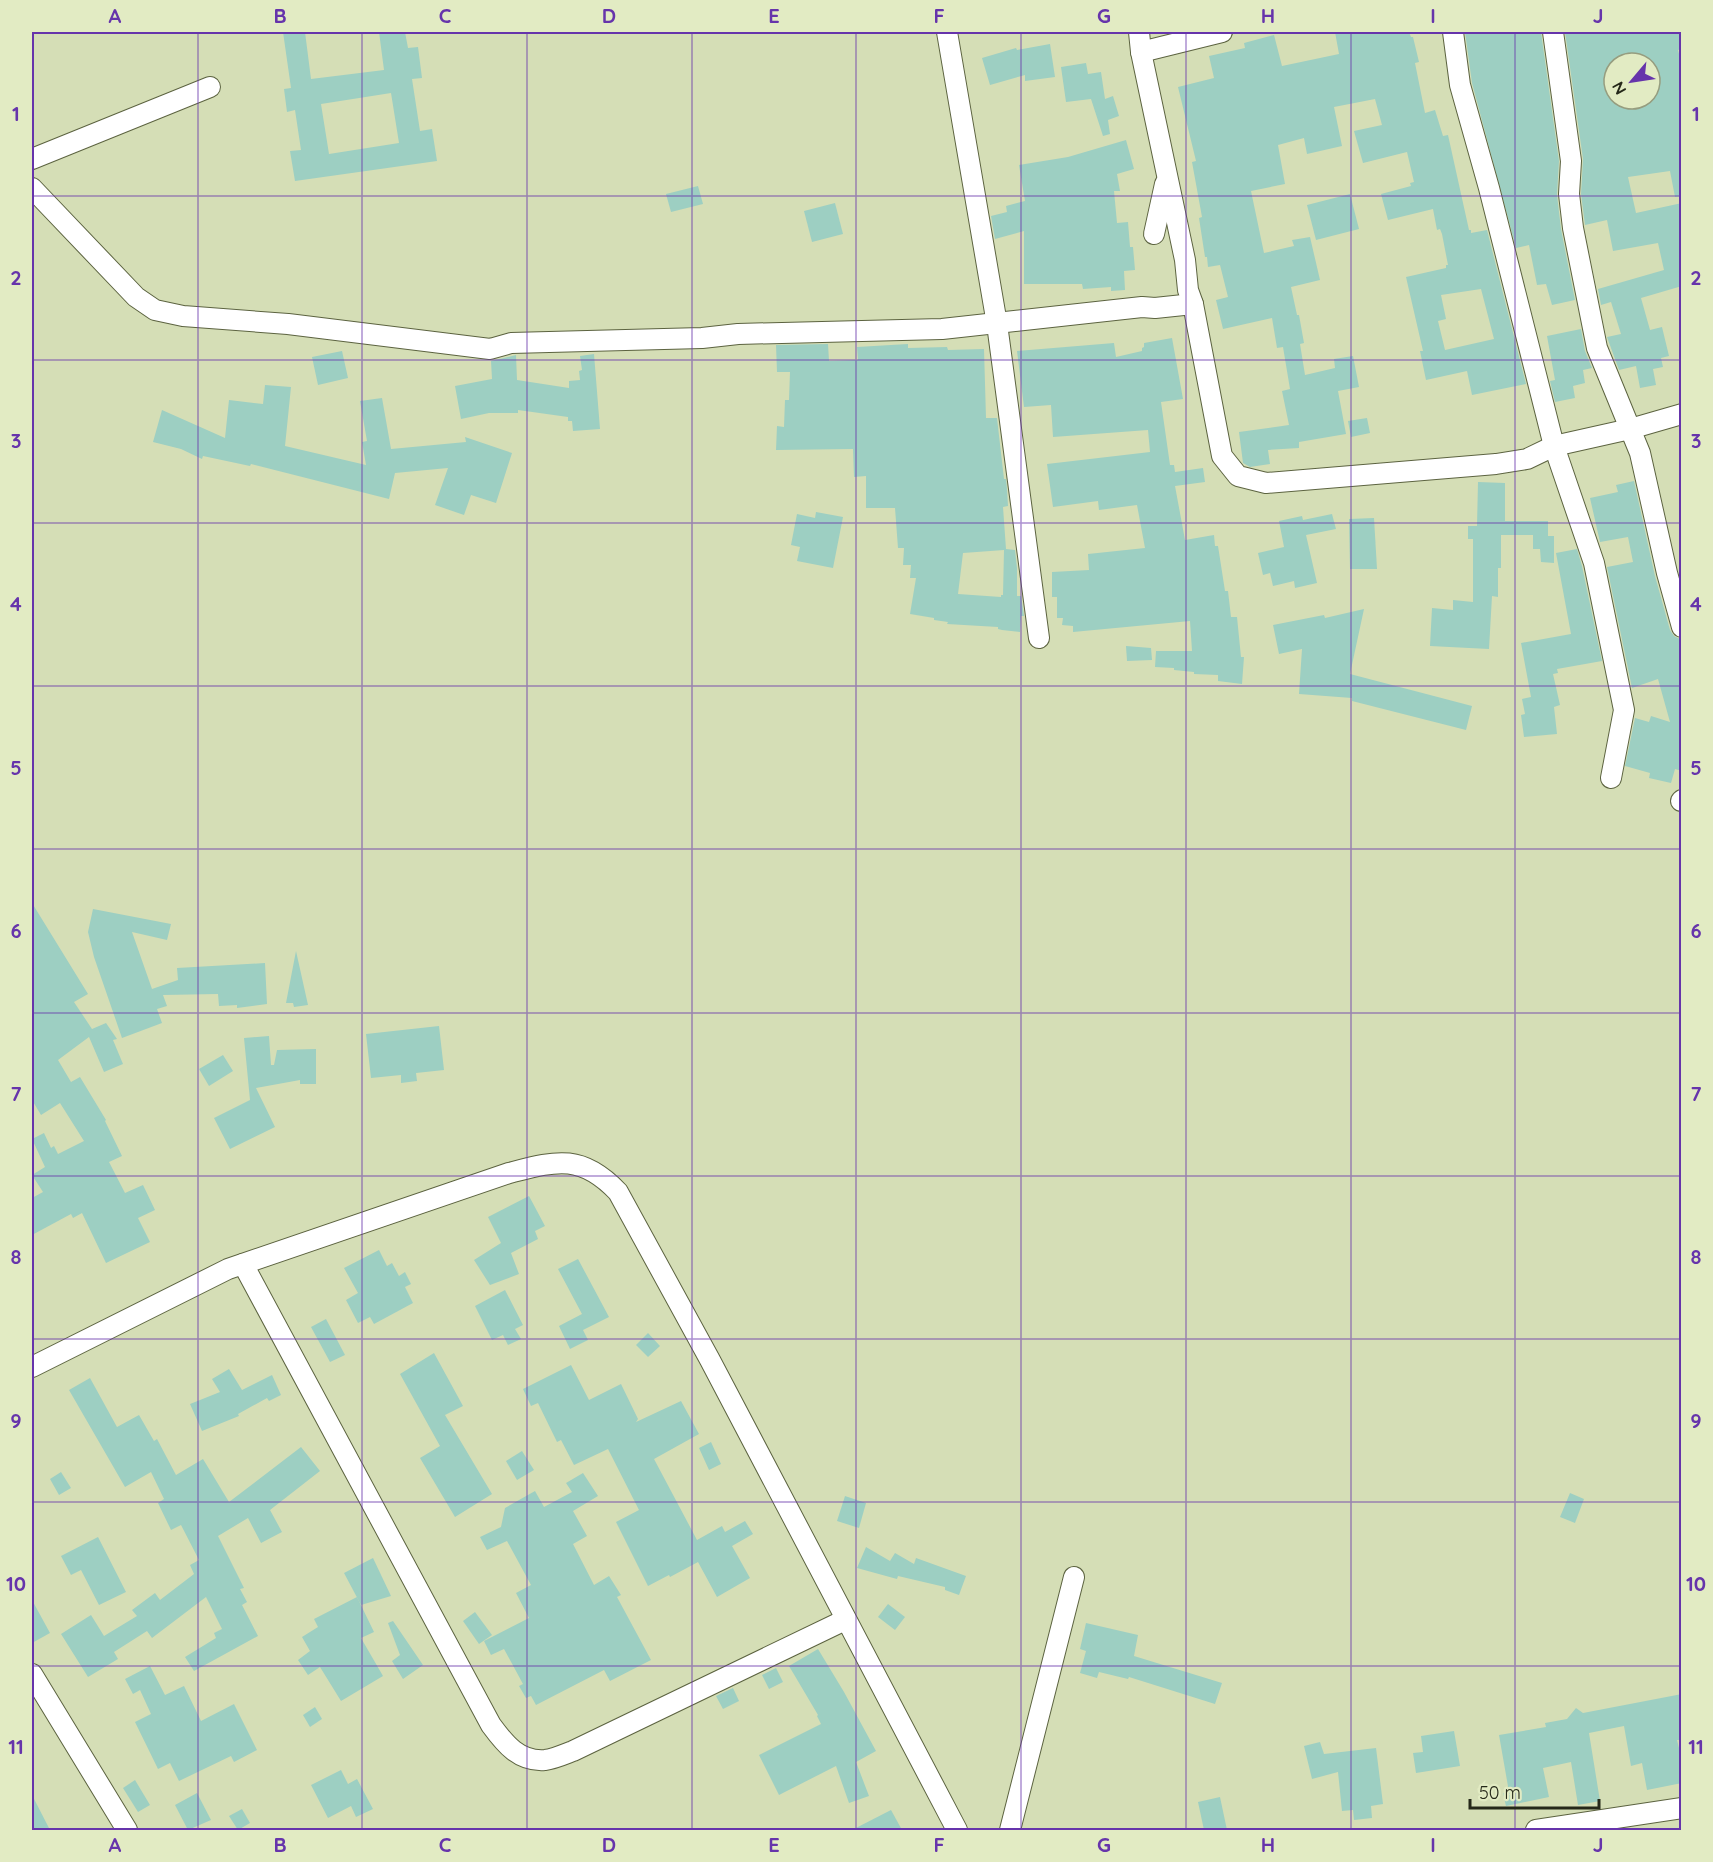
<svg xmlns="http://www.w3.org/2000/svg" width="1713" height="1862" viewBox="0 0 1713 1862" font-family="Quicksand,sans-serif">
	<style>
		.building { fill: #9dcfc2; fill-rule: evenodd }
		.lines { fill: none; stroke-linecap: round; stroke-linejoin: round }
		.minor-casing { stroke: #5c6340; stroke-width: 22 }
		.minor { stroke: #fff; stroke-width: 20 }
		.grid { fill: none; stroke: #6634ab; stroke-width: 1.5; stroke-opacity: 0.55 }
		.neatline { fill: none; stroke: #6634ab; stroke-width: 2 }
		.grid-label { font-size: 20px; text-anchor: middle; font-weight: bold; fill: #6634ab }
	</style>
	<rect width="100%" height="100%" fill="#d5deb6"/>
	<g class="building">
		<path d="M 283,32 L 305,32 L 311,79 L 384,70 L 379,32 L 405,32 L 408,48 L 418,47 L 422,78 L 412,79 L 420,131 L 432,129 L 437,161 L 295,181 L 290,151 L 301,150 L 295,110 L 287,112 L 284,89 L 291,88 ZM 391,93 L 399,143 L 329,154 L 321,104 Z"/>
		<path d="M 1335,32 L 1409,32 L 1411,37 L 1413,37 L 1419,62 L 1415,63 L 1425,113 L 1435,110 L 1443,136 L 1448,135 L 1469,230 L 1471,230 L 1471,233 L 1487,230 L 1526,384 L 1472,395 L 1467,371 L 1426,380 L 1420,351 L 1423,351 L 1406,277 L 1446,268 L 1446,265 L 1448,265 L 1442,234 L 1440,229 L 1437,230 L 1433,209 L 1388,220 L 1381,194 L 1411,186 L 1410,183 L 1414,182 L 1407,152 L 1363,163 L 1354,131 L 1382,125 L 1375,99 L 1334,107 L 1342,146 L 1307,154 L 1304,138 L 1278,145 L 1285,184 L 1251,191 L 1264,253 L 1294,246 L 1292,240 L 1310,237 L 1320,280 L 1291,287 L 1297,315 L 1299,315 L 1304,343 L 1300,344 L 1305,375 L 1335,368 L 1334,359 L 1353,356 L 1359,387 L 1338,391 L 1346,434 L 1299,442 L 1299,448 L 1268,450 L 1270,464 L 1250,467 L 1243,463 L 1239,432 L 1289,425 L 1282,391 L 1290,389 L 1283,347 L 1277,348 L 1272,318 L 1223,329 L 1216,300 L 1228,297 L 1220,265 L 1208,267 L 1207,257 L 1205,257 L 1199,218 L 1202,217 L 1192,162 L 1196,161 L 1178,87 L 1214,78 L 1209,56 L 1245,48 L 1244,43 L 1274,35 L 1282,66 L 1339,54 ZM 1481,289 L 1494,339 L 1445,350 L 1438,321 L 1446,319 L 1441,295 Z"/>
		<path d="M 1465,32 L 1541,32 L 1559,161 L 1557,195 L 1561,229 L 1575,300 L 1552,305 L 1546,284 L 1537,285 L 1529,245 L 1516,248 L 1472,83 Z"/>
		<path d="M 1565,32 L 1682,32 L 1682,49 L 1678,50 L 1682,66 L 1682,196 L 1675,197 L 1670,171 L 1628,177 L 1636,213 L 1682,203 L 1682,286 L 1641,298 L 1650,330 L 1662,327 L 1669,356 L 1661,358 L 1663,367 L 1653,369 L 1656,385 L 1640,388 L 1636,366 L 1619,370 L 1607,337 L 1621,334 L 1611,302 L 1601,305 L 1598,289 L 1664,270 L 1658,243 L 1613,251 L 1607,220 L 1585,225 L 1581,194 L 1583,159 ZM 1614,63 L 1650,63 L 1650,99 L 1625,99 L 1614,102 Z"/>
		<path d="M 1050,44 L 1055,77 L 1025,81 L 1025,75 L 990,85 L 982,58 L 1016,48 L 1017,50 Z"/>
		<path d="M 1086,63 L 1088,74 L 1101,72 L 1105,99 L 1113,96 L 1119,116 L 1108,120 L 1110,134 L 1103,136 L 1091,99 L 1066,102 L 1061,67 Z"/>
		<path d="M 1126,140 L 1134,169 L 1117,174 L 1120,191 L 1114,191 L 1117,223 L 1128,222 L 1130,247 L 1133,247 L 1135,270 L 1124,271 L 1125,290 L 1111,291 L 1111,287 L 1083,289 L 1082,284 L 1024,284 L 1024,231 L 995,239 L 991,216 L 1007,212 L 1006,206 L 1025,201 L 1019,165 L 1068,157 Z"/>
		<path d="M 698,186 L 703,204 L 671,212 L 666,194 Z"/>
		<path d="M 1350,194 L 1359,229 L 1316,240 L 1307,205 Z"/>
		<path d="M 835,203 L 843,234 L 812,242 L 804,211 Z"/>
		<path d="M 1581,329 L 1585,351 L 1592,368 L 1583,370 L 1585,383 L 1573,386 L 1575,398 L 1555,402 L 1550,381 L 1555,380 L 1547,336 Z"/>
		<path d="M 1172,338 L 1183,399 L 1161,402 L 1170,465 L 1174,465 L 1175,472 L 1203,468 L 1205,482 L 1175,486 L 1185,540 L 1214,535 L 1215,546 L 1218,546 L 1225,591 L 1228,591 L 1231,617 L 1237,617 L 1241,657 L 1244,657 L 1242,684 L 1218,681 L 1218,675 L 1194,674 L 1194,672 L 1174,670 L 1174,668 L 1155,667 L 1156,651 L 1192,651 L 1190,621 L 1073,632 L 1073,626 L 1062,625 L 1063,618 L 1057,618 L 1057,597 L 1052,597 L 1052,572 L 1089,570 L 1088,554 L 1145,548 L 1137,505 L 1099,510 L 1098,501 L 1053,507 L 1047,464 L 1150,452 L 1148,430 L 1053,437 L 1051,405 L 1024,407 L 1017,351 L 1114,343 L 1116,357 L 1142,351 L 1142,348 L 1144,347 L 1144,343 Z"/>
		<path d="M 828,344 L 829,361 L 858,360 L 857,347 L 908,344 L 908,348 L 947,347 L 948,350 L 984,349 L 986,418 L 997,418 L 1004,479 L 1006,479 L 1007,489 L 1008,506 L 1003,507 L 1006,549 L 1015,550 L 1017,568 L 1017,596 L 1021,596 L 1024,616 L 1021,616 L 1020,632 L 1002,630 L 998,629 L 998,627 L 947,624 L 948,622 L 934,620 L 934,618 L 910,614 L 916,578 L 910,578 L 911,565 L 903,565 L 904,548 L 898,548 L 895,508 L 866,508 L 866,476 L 854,477 L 853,449 L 776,450 L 777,426 L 784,427 L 785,400 L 789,400 L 790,372 L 777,372 L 776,345 ZM 1004,550 L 1003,595 L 1001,595 L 1001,597 L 958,594 L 963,553 Z"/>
		<path d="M 342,351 L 348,378 L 318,385 L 312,357 Z"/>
		<path d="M 594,354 L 600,429 L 573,431 L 572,421 L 568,421 L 568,417 L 518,410 L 518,413 L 489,413 L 461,419 L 455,386 L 492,379 L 491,361 L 516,355 L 517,380 L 569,388 L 569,381 L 580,380 L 579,371 L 582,370 L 580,356 Z"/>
		<path d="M 265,385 L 291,387 L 285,446 L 366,465 L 362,442 L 367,441 L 360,401 L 382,398 L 391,449 L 466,442 L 465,437 L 512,453 L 496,503 L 471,495 L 464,515 L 435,505 L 448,468 L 395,473 L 389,499 L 251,464 L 250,466 L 203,456 L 202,459 L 181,449 L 153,442 L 162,410 L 225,438 L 229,400 L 263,404 Z"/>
		<path d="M 1367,418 L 1370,433 L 1351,437 L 1348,421 Z"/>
		<path d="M 1634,481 L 1655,576 L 1670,630 L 1674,636 L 1682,640 L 1682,771 L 1675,769 L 1671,783 L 1649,778 L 1650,773 L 1625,766 L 1635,718 L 1649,722 L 1651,716 L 1670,722 L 1658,679 L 1632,688 L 1607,567 L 1633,562 L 1628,537 L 1600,542 L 1590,498 L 1618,492 L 1616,485 Z"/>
		<path d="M 1478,482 L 1505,483 L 1505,521 L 1548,521 L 1548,536 L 1554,536 L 1554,563 L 1541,562 L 1540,549 L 1533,549 L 1533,535 L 1501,535 L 1501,568 L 1498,568 L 1498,597 L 1492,596 L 1489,649 L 1430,646 L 1432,608 L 1453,610 L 1453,600 L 1473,602 L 1473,539 L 1468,539 L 1468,526 L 1477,526 Z"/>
		<path d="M 816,512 L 843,517 L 833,568 L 797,561 L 800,547 L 791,545 L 797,514 L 815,518 Z"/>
		<path d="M 1332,514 L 1336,529 L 1306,535 L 1317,583 L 1295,588 L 1294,581 L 1273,586 L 1270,573 L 1263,575 L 1258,553 L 1284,547 L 1279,521 L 1302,516 L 1303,520 Z"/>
		<path d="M 1374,518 L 1377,569 L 1350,569 L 1349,519 Z"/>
		<path d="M 1577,549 L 1582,566 L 1602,661 L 1557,669 L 1558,673 L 1553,674 L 1560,705 L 1554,707 L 1557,734 L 1524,737 L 1521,715 L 1525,714 L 1522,699 L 1531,697 L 1521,643 L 1571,634 L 1556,553 Z"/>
		<path d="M 1364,609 L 1350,674 L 1472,706 L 1466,730 L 1352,701 L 1352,698 L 1299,694 L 1302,649 L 1279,654 L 1273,625 L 1324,615 L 1325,618 Z"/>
		<path d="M 1126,646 L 1151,648 L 1152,660 L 1127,661 Z"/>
		<path d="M 32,903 L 88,994 L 74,1002 L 92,1029 L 106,1023 L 117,1039 L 113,1040 L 123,1064 L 104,1072 L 89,1037 L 58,1060 L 71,1082 L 80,1077 L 106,1120 L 105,1121 L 122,1156 L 109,1162 L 125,1193 L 143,1185 L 155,1210 L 138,1218 L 150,1242 L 106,1263 L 82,1213 L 73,1218 L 71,1214 L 32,1235 L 32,1198 L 43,1192 L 32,1175 L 45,1167 L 32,1139 L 44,1133 L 51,1148 L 54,1146 L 58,1154 L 84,1141 L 60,1103 L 41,1115 L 32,1100 Z"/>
		<path d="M 93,909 L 171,924 L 167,940 L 132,932 L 152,989 L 178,980 L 177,968 L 265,963 L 267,1004 L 237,1008 L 237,1005 L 219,1006 L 218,994 L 163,995 L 167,1006 L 157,1009 L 162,1023 L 122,1038 L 94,957 L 88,932 Z"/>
		<path d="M 296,951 L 308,1005 L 294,1007 L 293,1003 L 286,1003 Z"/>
		<path d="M 439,1026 L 444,1070 L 416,1073 L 417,1081 L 401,1083 L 401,1075 L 371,1078 L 366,1034 Z"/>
		<path d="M 269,1036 L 271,1065 L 274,1065 L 277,1050 L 316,1049 L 316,1084 L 300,1084 L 300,1080 L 256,1088 L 275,1127 L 230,1149 L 214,1118 L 250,1100 L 244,1038 Z"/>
		<path d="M 223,1055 L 233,1071 L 209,1086 L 199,1069 Z"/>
		<path d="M 529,1196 L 545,1226 L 535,1231 L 538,1239 L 511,1253 L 519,1274 L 490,1285 L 474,1260 L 501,1243 L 488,1217 Z"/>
		<path d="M 379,1250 L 387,1266 L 392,1263 L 399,1276 L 405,1272 L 411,1284 L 405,1287 L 413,1303 L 374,1324 L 370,1317 L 358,1323 L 346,1300 L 358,1293 L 344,1268 Z"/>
		<path d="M 578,1259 L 609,1317 L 583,1330 L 588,1340 L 570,1349 L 559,1326 L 582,1314 L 558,1269 Z"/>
		<path d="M 505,1290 L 523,1325 L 515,1329 L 521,1339 L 508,1345 L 503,1335 L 492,1340 L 475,1306 Z"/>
		<path d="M 326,1319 L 345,1355 L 330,1362 L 311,1327 Z"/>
		<path d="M 648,1333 L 660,1346 L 648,1357 L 636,1345 Z"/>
		<path d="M 434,1353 L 463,1406 L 445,1415 L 492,1494 L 455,1517 L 420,1458 L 440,1446 L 400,1374 Z"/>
		<path d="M 571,1365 L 589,1400 L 621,1384 L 638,1419 L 636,1422 L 681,1401 L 699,1434 L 654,1459 L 697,1540 L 722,1526 L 725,1532 L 745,1521 L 753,1534 L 732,1546 L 750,1578 L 717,1597 L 698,1562 L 670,1577 L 669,1575 L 648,1586 L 616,1522 L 639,1510 L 608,1449 L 574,1465 L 561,1440 L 557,1442 L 538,1403 L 531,1406 L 523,1389 Z"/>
		<path d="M 229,1369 L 242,1390 L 272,1375 L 281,1395 L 269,1401 L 267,1398 L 238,1414 L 239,1416 L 202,1431 L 190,1404 L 220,1392 L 212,1379 Z"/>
		<path d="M 90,1378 L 117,1427 L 139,1415 L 154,1441 L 157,1439 L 176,1475 L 203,1459 L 229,1502 L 301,1447 L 320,1471 L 270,1510 L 282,1532 L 261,1543 L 248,1518 L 218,1536 L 244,1588 L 240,1589 L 247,1602 L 242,1605 L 258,1636 L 194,1671 L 185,1657 L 216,1638 L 214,1633 L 222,1629 L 206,1597 L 152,1638 L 147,1631 L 114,1652 L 118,1659 L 88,1677 L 61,1634 L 91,1615 L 104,1636 L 137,1616 L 132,1610 L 155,1593 L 160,1600 L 194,1574 L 190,1565 L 199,1560 L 181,1525 L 171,1530 L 158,1503 L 164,1499 L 151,1472 L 125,1487 L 69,1390 Z"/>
		<path d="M 711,1442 L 721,1464 L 709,1470 L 699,1448 Z"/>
		<path d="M 522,1451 L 534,1470 L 517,1480 L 506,1461 Z"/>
		<path d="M 61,1472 L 71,1488 L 59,1495 L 50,1479 Z"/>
		<path d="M 583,1473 L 598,1496 L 573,1511 L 587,1536 L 573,1544 L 594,1585 L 609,1576 L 621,1595 L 617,1597 L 651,1660 L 610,1681 L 604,1670 L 536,1705 L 531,1696 L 526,1698 L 519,1686 L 523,1684 L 504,1649 L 491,1655 L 484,1641 L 529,1618 L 516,1593 L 531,1585 L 507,1541 L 487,1550 L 480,1537 L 501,1527 L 505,1508 L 535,1491 L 544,1507 L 572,1492 L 566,1483 Z"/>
		<path d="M 1570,1493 L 1584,1499 L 1575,1523 L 1560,1517 Z"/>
		<path d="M 845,1496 L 866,1503 L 859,1528 L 837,1521 Z"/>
		<path d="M 98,1537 L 126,1592 L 99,1605 L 81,1570 L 71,1575 L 61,1556 Z"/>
		<path d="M 866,1547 L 890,1561 L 895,1553 L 914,1564 L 916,1558 L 966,1576 L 959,1595 L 945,1590 L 945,1587 L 898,1576 L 897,1579 L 857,1568 Z"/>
		<path d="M 373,1558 L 391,1596 L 361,1605 L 344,1573 Z"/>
		<path d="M 357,1597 L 374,1632 L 361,1638 L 383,1676 L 341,1701 L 320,1667 L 308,1675 L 298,1660 L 310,1651 L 302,1637 L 318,1627 L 314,1619 Z"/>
		<path d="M 32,1600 L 50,1633 L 32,1643 Z"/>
		<path d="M 888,1604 L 905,1617 L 895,1630 L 878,1617 Z"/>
		<path d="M 475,1612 L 492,1635 L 479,1644 L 463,1621 Z"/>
		<path d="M 393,1621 L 423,1665 L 403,1679 L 392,1661 L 400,1655 L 388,1623 Z"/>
		<path d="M 1086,1623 L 1138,1635 L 1134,1656 L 1222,1683 L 1215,1704 L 1129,1677 L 1128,1679 L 1099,1672 L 1097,1678 L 1080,1673 L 1086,1651 L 1080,1649 Z"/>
		<path d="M 818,1649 L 844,1692 L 876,1751 L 856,1762 L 869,1796 L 849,1803 L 836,1766 L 779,1795 L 759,1755 L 821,1724 L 817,1716 L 818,1715 L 789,1666 Z"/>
		<path d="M 150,1666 L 165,1695 L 184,1686 L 201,1721 L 234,1704 L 257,1750 L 234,1762 L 231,1756 L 179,1781 L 170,1763 L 158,1769 L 135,1722 L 151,1714 L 140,1690 L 133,1694 L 125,1679 Z"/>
		<path d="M 776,1668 L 783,1682 L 769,1689 L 762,1675 Z"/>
		<path d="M 733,1688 L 739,1701 L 723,1709 L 716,1696 Z"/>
		<path d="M 1682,1694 L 1682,1740 L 1677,1740 L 1682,1760 L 1682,1783 L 1647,1790 L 1642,1763 L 1631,1766 L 1624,1726 L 1589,1733 L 1600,1801 L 1578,1805 L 1571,1762 L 1543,1768 L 1549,1797 L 1506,1806 L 1503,1793 L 1509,1792 L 1499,1735 L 1546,1727 L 1545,1723 L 1567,1719 L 1576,1708 L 1583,1713 Z"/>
		<path d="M 315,1707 L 322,1719 L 310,1727 L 303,1715 Z"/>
		<path d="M 1454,1731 L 1460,1766 L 1416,1773 L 1413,1753 L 1423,1752 L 1421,1736 Z"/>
		<path d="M 1320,1742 L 1324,1754 L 1376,1748 L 1383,1804 L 1371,1806 L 1372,1818 L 1354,1820 L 1353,1810 L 1342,1811 L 1338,1772 L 1312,1779 L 1304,1746 Z"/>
		<path d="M 341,1770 L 348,1784 L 357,1779 L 373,1809 L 356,1817 L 351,1806 L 328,1818 L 311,1785 Z"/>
		<path d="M 135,1780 L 150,1805 L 138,1812 L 123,1788 Z"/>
		<path d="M 197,1793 L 211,1820 L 188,1830 L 175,1805 Z"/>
		<path d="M 32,1795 L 50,1830 L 32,1830 Z"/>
		<path d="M 1220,1797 L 1227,1830 L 1204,1830 L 1198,1802 Z"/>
		<path d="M 242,1809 L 250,1823 L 238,1830 L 229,1816 Z"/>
		<path d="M 891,1810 L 902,1830 L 852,1830 Z"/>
	</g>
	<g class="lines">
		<g class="minor-casing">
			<g id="minor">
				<path d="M 947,32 L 997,324 L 1039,638"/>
				<path d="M 1139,32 L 1141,52 L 1185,260 L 1188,290 L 1193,304 L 1222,456 L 1238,476 L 1266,483 L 1496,464 L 1527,459 L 1554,446 L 1630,429 L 1682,414"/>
				<path d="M 1453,32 L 1460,85 L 1489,188 L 1554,446 L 1594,563 L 1624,710 L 1611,778"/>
				<path d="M 1553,32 L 1571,161 L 1569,194 L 1573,228 L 1597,348 L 1640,453 L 1667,573 L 1682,627"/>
				<path d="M 1141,52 L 1222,32"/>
				<path d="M 32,159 L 210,87"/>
				<path d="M 32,188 L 136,297 L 155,310 L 183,316 L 288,324 L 490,349 L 511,343 L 702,338 L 738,334 L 942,329 L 1142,307 L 1155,308 L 1193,304"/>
				<path d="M 1154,234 L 1165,184"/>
				<path d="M 1681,801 L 1682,800"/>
				<path d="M 243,1264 L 491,1725 C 505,1744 519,1762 545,1760 C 554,1759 565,1754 573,1751 L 845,1620"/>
				<path d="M 32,1367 L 228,1269 L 509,1173 C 556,1161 581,1153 618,1192 L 710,1360 L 957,1830"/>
				<path d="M 32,1674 L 127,1830"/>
				<path d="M 1010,1830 L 1074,1577"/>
				<path d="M 1536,1830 L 1682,1808"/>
			</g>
		</g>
		<use href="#minor" class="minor"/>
	</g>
	<path class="grid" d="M 198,32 L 198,1830M 362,32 L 362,1830M 527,32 L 527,1830M 692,32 L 692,1830M 856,32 L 856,1830M 1021,32 L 1021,1830M 1186,32 L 1186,1830M 1351,32 L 1351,1830M 1515,32 L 1515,1830M 32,196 L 1682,196M 32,360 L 1682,360M 32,523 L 1682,523M 32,686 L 1682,686M 32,849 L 1682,849M 32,1013 L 1682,1013M 32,1176 L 1682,1176M 32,1339 L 1682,1339M 32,1502 L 1682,1502M 32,1666 L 1682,1666"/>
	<rect width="1713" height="1862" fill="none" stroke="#e2ebc3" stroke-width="66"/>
	<g transform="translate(1632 81) rotate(241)"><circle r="28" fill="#e2ebc3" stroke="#969d7f" stroke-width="1.5"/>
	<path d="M0-4.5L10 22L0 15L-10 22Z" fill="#6634ab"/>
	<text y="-9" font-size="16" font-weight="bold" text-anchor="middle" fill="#252819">N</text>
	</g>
	<path d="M1470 1799v9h129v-9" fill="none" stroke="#252819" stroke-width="3"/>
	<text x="1479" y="1799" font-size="18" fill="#252819" stroke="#e2ebc3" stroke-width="4.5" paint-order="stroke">50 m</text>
	<rect x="33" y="33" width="1647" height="1796" class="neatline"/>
	<g class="grid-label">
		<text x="115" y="23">A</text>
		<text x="280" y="23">B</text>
		<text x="445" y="23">C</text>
		<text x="609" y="23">D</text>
		<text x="774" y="23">E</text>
		<text x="939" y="23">F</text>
		<text x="1104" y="23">G</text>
		<text x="1268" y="23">H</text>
		<text x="1433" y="23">I</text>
		<text x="1598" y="23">J</text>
		<text x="16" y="121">1</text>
		<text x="1696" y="121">1</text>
		<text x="16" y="285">2</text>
		<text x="1696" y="285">2</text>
		<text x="16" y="448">3</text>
		<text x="1696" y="448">3</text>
		<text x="16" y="611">4</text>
		<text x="1696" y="611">4</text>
		<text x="16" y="775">5</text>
		<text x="1696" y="775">5</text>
		<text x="16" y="938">6</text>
		<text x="1696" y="938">6</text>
		<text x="16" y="1101">7</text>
		<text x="1696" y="1101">7</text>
		<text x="16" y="1264">8</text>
		<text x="1696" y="1264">8</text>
		<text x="16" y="1428">9</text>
		<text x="1696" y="1428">9</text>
		<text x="16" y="1591">10</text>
		<text x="1696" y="1591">10</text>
		<text x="16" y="1754">11</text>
		<text x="1696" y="1754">11</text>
		<text x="115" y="1852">A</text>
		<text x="280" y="1852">B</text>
		<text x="445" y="1852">C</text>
		<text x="609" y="1852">D</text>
		<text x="774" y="1852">E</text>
		<text x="939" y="1852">F</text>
		<text x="1104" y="1852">G</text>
		<text x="1268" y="1852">H</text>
		<text x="1433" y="1852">I</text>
		<text x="1598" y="1852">J</text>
	</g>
</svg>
